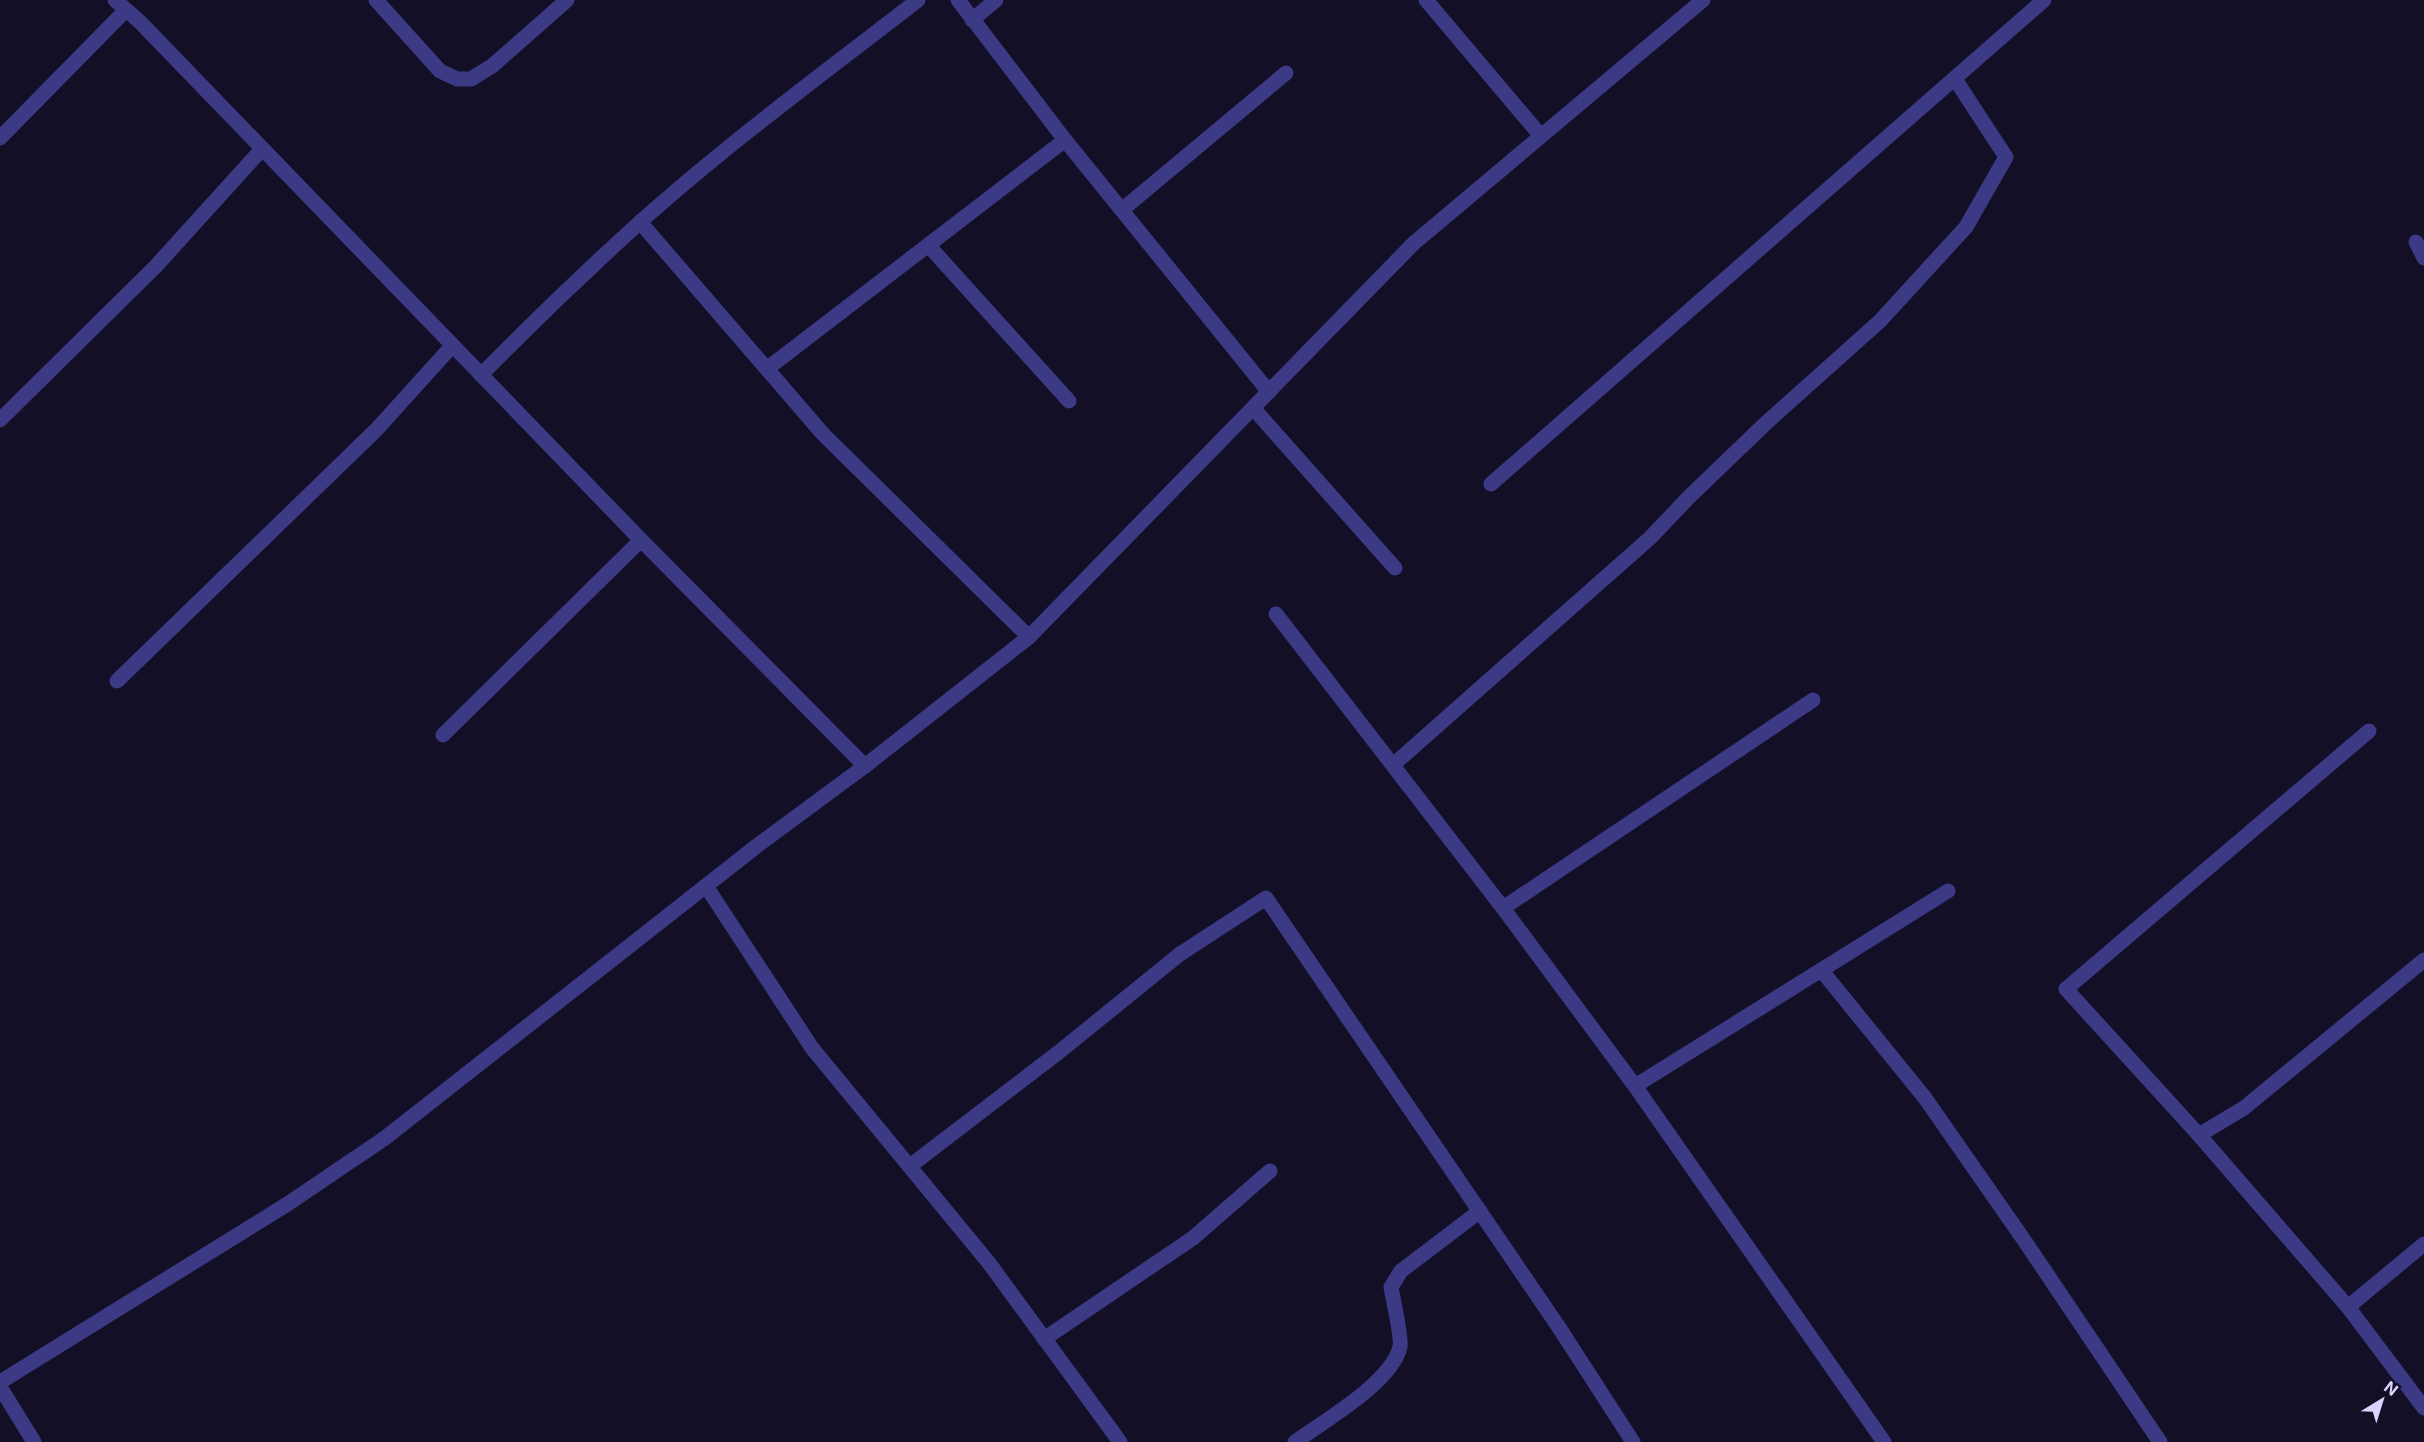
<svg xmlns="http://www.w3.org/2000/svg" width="2424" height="1442" viewBox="0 0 2424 1442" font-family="Inter,sans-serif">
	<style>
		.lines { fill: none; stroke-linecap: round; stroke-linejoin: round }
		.minor { stroke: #3d3a85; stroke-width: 15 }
		.tertiary { stroke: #3d3a85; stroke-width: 15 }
	</style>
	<rect width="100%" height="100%" fill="#130f26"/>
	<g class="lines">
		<g class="minor">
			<path d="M 115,0 L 139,21 L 641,540 L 865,766"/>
			<path d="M 376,0 L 440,71 L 457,79 L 471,79 L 492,66 L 567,0"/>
			<path d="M 958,0 L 1065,140 L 1269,392"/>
			<path d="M 1426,0 L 1541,136"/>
			<path d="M 972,20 L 996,0"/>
			<path d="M 0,138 L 126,10"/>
			<path d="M 1123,209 L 1286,73"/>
			<path d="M 640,222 L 823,434 L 1029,637"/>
			<path d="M 2416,242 L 2424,258"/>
			<path d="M 928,245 L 1069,401"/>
			<path d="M 768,368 L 1065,140"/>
			<path d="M 481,375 C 532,323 584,273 638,224 C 727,144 824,73 918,0"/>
			<path d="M 1253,408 L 1395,568"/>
			<path d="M 0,420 L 156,266 L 262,149"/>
			<path d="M 1491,484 L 2044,0"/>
			<path d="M 1276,614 L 1503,908 L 1635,1086 L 1884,1442"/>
			<path d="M 117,681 L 376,430 L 452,346"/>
			<path d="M 2369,731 L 2066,989 L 2199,1135 L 2244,1108 L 2424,960"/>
			<path d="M 443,735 L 641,540"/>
			<path d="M 1393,765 L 1650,538 L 1689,497 L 1766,423 L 1880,321 L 1966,227 L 2006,157 L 1955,79"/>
			<path d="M 706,886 L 812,1048 L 989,1263 L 1120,1442"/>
			<path d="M 1503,908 L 1813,700"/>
			<path d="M 1822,971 L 1925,1098 L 2024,1240 L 2160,1442"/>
			<path d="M 1635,1086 L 1948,891"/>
			<path d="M 2199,1135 L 2348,1307 L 2424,1244"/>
			<path d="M 910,1166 L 1059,1052 L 1180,954 L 1266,898 L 1560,1329 L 1633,1442"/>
			<path d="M 2348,1307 L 2424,1408"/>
			<path d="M 1044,1339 L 1193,1238 L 1270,1171"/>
			<path d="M 0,1387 L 34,1442"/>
			<path d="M 1295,1442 C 1324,1421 1392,1382 1400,1347 C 1402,1337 1393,1300 1391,1287 L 1401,1271 L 1480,1211"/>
		</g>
		<path class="tertiary" d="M 0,1382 L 286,1205 L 385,1138 L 758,845 L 865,766 L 1029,637 L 1414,243 L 1703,0"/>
	</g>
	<g transform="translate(2382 1400) rotate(38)" stroke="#130f26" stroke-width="4.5" paint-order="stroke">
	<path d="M0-4.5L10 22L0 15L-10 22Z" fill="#d9d4ff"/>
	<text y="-9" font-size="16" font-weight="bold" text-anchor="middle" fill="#d9d4ff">N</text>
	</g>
</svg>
